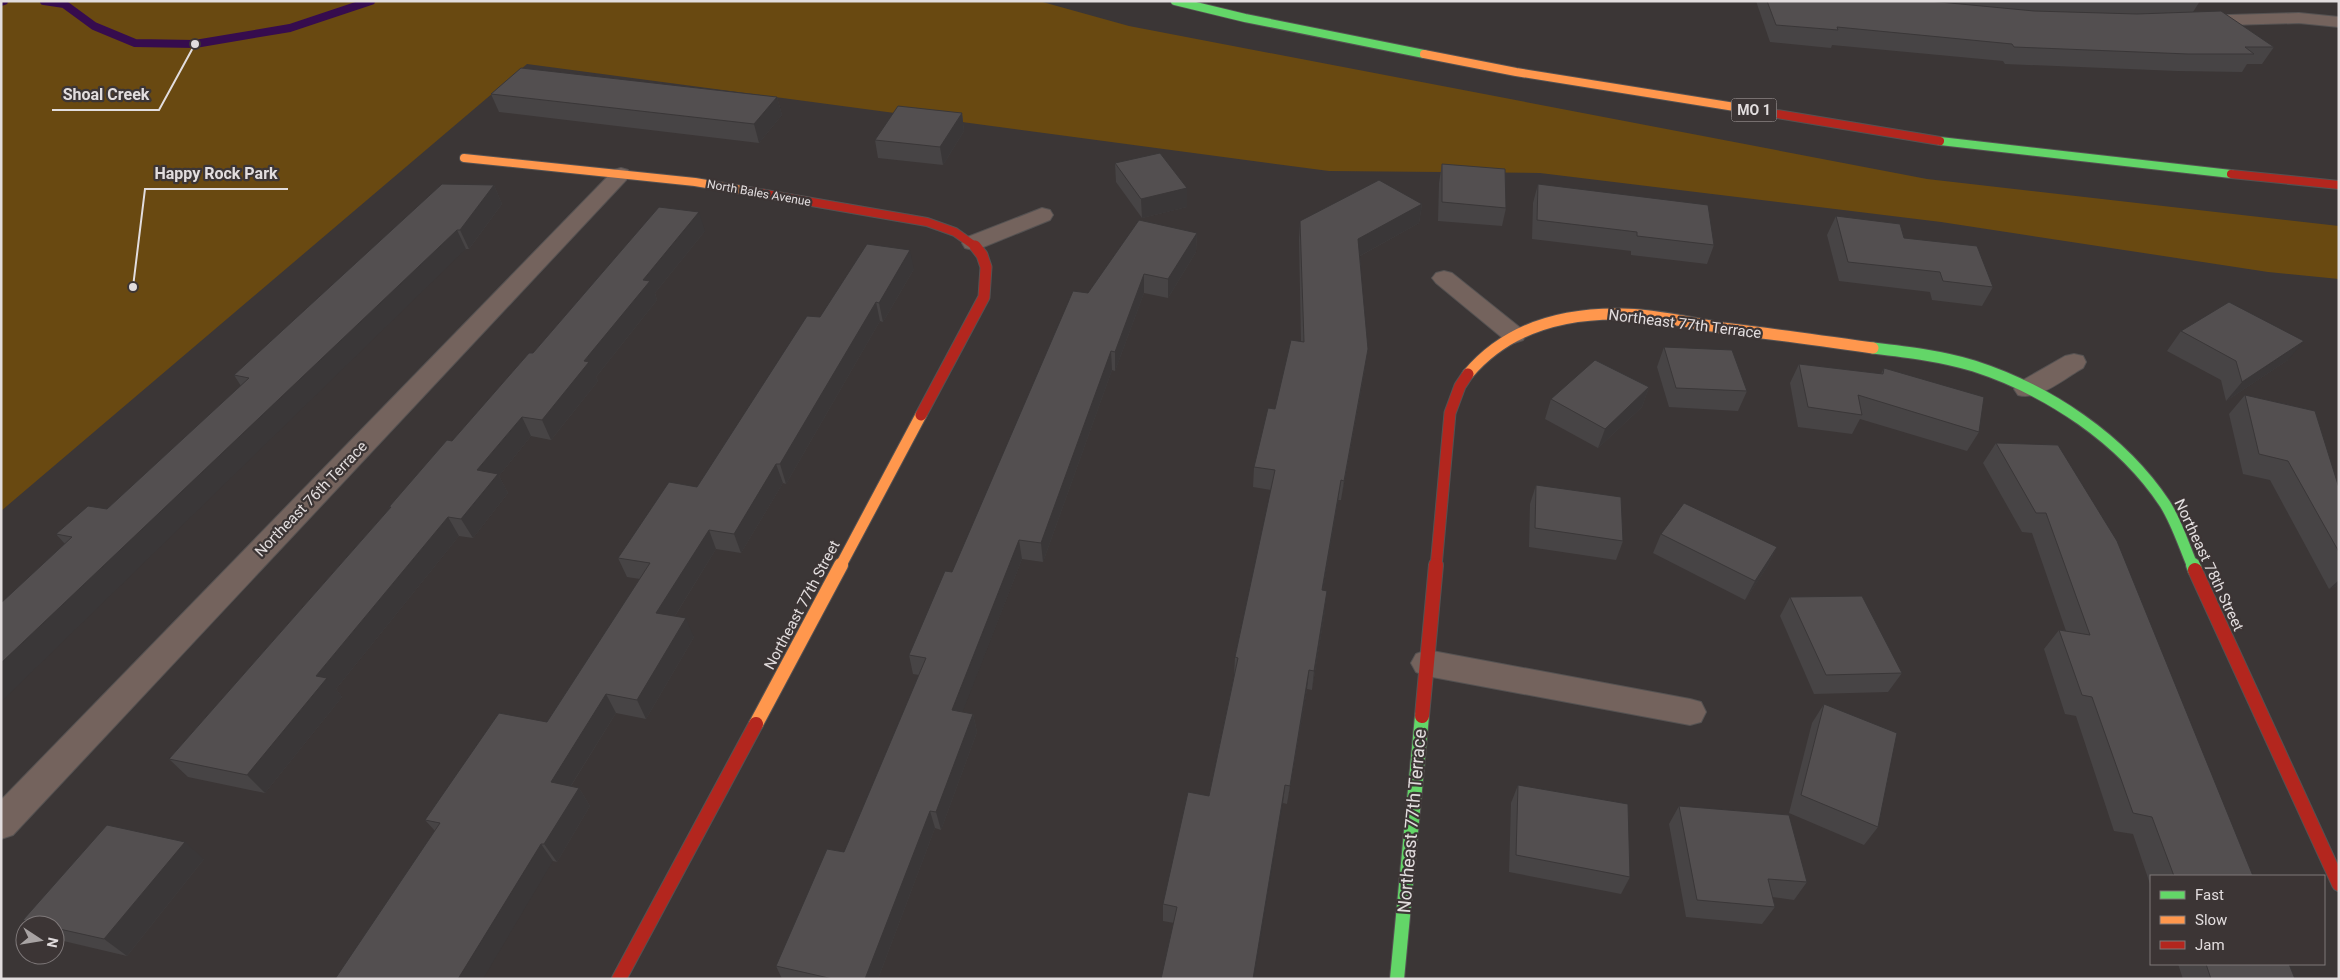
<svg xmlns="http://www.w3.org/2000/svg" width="2340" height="980" viewBox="0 0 2340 980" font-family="Roboto,sans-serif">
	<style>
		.green { fill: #694911 }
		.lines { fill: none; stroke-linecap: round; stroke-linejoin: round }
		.stream { stroke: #360c4e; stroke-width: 8 }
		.street-casing { stroke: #555252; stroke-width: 2 }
		.fast-far2-casing { stroke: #555252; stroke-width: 10 }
		.fast-far1-casing { stroke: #555252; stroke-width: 13 }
		.fast-casing { stroke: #555252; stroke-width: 16 }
		.slow-far2-casing { stroke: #555252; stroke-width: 10 }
		.slow-far1-casing { stroke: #555252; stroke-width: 13 }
		.slow-casing { stroke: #555252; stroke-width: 16 }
		.jam-far2-casing { stroke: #555252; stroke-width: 10 }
		.jam-far1-casing { stroke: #555252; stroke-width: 13 }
		.jam-casing { stroke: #555252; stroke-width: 16 }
		.street { fill: #74635d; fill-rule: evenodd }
		.fast-far2 { stroke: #63d668; stroke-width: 8 }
		.fast-far1 { stroke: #63d668; stroke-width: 11 }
		.fast { stroke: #63d668; stroke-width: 14 }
		.slow-far2 { stroke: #ff974d; stroke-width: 8 }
		.slow-far1 { stroke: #ff974d; stroke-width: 11 }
		.slow { stroke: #ff974d; stroke-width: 14 }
		.jam-far2 { stroke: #b3261e; stroke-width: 8 }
		.jam-far1 { stroke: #b3261e; stroke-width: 11 }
		.jam { stroke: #b3261e; stroke-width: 14 }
		.wall { fill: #474445 }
		.shaded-wall { fill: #3a3738 }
		.building { fill: #534f50; stroke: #3a3738 }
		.labels { text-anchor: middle; stroke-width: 4.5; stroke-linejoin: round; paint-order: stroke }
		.far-street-label { font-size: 12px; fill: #e2ddde; stroke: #3c3535 }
		.shield { fill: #3c3535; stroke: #b0abab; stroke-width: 1 }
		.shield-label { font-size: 14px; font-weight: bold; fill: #e2ddde }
		.street-label { font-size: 15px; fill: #e2ddde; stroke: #3c3535 }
		.near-street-label { font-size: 18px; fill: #e2ddde; stroke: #3c3535 }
		.leader { fill: none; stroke: #e2ddde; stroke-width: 2 }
		.callout-dot { fill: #e2ddde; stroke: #3c3535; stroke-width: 2 }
		.callout-label { font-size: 16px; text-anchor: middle; font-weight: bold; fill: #e2ddde; stroke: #3c3535; stroke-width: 4.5; stroke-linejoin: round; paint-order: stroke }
	</style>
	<rect width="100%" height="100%" fill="#3b3636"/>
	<path class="green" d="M 1,1 L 1039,1 L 1129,26 L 1927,179 L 2339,226 L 2339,279 L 2268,272 L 1941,222 L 1540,173 L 1329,171 L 527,64 L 1,511 Z"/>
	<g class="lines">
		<g class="stream">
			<path d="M 44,1 L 64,4 L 94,26 L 135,43 L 195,44 L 290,28 L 371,1"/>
			<path d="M 1,2 L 4,1"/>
		</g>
		<g class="street-casing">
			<g id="street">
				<path d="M 2299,13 L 2339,17 L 2339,27 L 2299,23 L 2195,26 L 2189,25 L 2186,21 L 2189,17 L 2195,16 Z"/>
				<path d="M 621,168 L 628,170 L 631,174 L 628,178 L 13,835 L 1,839 L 1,800 L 614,170 Z"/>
				<path d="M 1042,208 L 1050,210 L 1053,215 L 1050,220 L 981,248 L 973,250 L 965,248 L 962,243 L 965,238 Z"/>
				<path d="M 1444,271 L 1452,273 L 1523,330 L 1526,335 L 1523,340 L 1514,343 L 1505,340 L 1436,283 L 1432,278 L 1436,273 Z"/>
				<path d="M 2074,354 L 2083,356 L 2086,362 L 2083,368 C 2065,378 2039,401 2018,395 L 2014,389 L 2018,383 L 2065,356 Z"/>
				<path d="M 1427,650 L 1690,699 L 1701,702 L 1706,712 L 1701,722 L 1690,725 L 1427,676 L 1416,672 L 1411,663 L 1416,654 Z"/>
			</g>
		</g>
		<g class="fast-far2-casing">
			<g id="fast-far2">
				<path d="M 1175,1 L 1245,18 L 1424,54"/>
				<path d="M 1940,141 L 2231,174"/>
			</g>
		</g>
		<g class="fast-far1-casing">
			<path id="fast-far1" d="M 1873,348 C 1907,352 1941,356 1974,366 C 2048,390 2122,439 2165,504 C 2177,523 2184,546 2193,567"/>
		</g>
		<g class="fast-casing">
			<g id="fast">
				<path d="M 2193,565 L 2195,570"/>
				<path d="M 1397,979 L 1422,716"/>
			</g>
		</g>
		<g class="slow-far2-casing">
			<g id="slow-far2">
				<path d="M 1424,54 L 1516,72 L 1741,108"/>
				<path d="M 464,158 L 695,182 L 748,191"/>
			</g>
		</g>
		<g class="slow-far1-casing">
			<g id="slow-far1">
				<path d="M 1468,374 C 1507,328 1562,313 1621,314 C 1653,314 1691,323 1723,328 C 1773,334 1823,341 1873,348"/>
				<path d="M 840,567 L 921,415"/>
			</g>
		</g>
		<g class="slow-casing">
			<path id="slow" d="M 756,724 L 841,565"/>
		</g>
		<g class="jam-far2-casing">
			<g id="jam-far2">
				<path d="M 1741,108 L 1940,141"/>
				<path d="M 2231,174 L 2339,185"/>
				<path d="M 748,191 L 927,222 L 955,232 L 976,247"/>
			</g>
		</g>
		<g class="jam-far1-casing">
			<g id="jam-far1">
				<path d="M 921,415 L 984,297 L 986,267 L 982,255 L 975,246"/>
				<path d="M 1436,567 L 1450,413 L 1460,386 L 1468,374"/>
			</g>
		</g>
		<g class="jam-casing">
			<g id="jam">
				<path d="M 2195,570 L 2339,884"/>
				<path d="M 1422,716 L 1436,565"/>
				<path d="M 619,979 L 756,724"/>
			</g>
		</g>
		<use href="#street" class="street"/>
		<use href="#fast-far2" class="fast-far2"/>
		<use href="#fast-far1" class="fast-far1"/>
		<use href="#fast" class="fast"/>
		<use href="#slow-far2" class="slow-far2"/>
		<use href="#slow-far1" class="slow-far1"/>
		<use href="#slow" class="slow"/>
		<use href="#jam-far2" class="jam-far2"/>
		<use href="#jam-far1" class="jam-far1"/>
		<use href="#jam" class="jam"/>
	</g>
	<g class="wall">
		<path d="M 1756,1 L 2200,1 L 2193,12 L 2274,47 L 2262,64 L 2247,64 L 2242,72 L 2177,71 L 2005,64 L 2003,61 L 1832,45 L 1831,48 L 1770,42 Z"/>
		<path d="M 491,94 L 777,97 L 782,115 L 759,143 L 499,112 Z"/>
		<path d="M 962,113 L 964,131 L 943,165 L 878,158 L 875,140 Z"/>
		<path d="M 1115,163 L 1187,207 L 1142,218 L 1116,182 Z"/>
		<path d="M 1442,164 L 1506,208 L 1502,226 L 1438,221 L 1439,183 Z"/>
		<path d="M 1538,184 L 1714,245 L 1707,264 L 1631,255 L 1631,251 L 1532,239 L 1533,203 Z"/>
		<path d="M 494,185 L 502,204 L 469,249 L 466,249 L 65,544 L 56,534 L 107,509 L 241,386 L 234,375 Z"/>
		<path d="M 1422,204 L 1419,223 L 1360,256 L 1365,369 L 1341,500 L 1338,500 L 1323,590 L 1325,610 L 1312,690 L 1307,689 L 1287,804 L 1283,803 L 1174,923 L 1163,921 L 1163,904 L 1209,796 L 1234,676 L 1235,657 L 1271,490 L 1253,487 L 1254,467 L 1275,409 L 1301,341 L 1299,240 L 1300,221 Z"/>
		<path d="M 1836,216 L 1904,238 L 1993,287 L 1982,306 L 1932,300 L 1930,292 L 1839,281 L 1827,235 Z"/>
		<path d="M 705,231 L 655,293 L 657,300 L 596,377 L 598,381 L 551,440 L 531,436 L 499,476 L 508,493 L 473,538 L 459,536 L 336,689 L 342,697 L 265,793 L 188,777 L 169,759 L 390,508 L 389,507 L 452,441 L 533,353 Z"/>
		<path d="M 1197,233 L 1196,252 L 1168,298 L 1144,293 L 1115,371 L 1112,370 L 1043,562 L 1022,559 L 962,712 L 973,714 L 977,732 L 941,830 L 935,828 L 878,979 L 782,979 L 776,966 L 844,852 L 919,675 L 913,674 L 909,655 L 952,572 L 1088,293 Z"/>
		<path d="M 914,269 L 883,322 L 880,321 L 786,484 L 783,483 L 741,553 L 716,549 L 675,616 L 694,637 L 646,719 L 616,713 L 571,786 L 579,788 L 590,806 L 557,862 L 435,831 L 425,820 L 547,722 L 640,579 L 627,577 L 618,558 L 697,487 L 820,317 Z"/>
		<path d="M 2181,331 L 2288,360 L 2226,401 L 2221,380 L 2167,351 Z"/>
		<path d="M 1664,347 L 1747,391 L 1738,411 L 1669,407 L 1657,367 Z"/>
		<path d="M 1799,364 L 1881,374 L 1884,368 L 1979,432 L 1967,451 L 1860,419 L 1852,434 L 1798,427 L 1790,383 Z"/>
		<path d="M 1649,387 L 1642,407 L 1598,448 L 1545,419 L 1551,399 Z"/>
		<path d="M 2245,395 L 2339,488 L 2339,585 L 2329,589 L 2270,480 L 2243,474 L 2229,414 Z"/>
		<path d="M 1996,443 L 2058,445 L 2253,876 L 2151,876 L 2151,887 L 2133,834 L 2114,831 L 2076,716 L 2065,714 L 2044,649 L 2059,630 L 2066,631 L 2032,533 L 2022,532 L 1983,463 Z"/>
		<path d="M 1536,485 L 1623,541 L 1616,560 L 1529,547 L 1530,504 Z"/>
		<path d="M 1661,534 L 1777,547 L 1767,567 L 1745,600 L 1653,553 Z"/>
		<path d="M 1790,597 L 1902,673 L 1888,692 L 1814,694 L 1780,616 Z"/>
		<path d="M 1824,704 L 1878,827 L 1864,845 L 1789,813 L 1812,723 Z"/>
		<path d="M 1518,785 L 1630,877 L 1621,894 L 1509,872 L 1511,803 Z"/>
		<path d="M 1679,806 L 1807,882 L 1794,900 L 1772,897 L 1775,907 L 1762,924 L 1686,917 L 1669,824 Z"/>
		<path d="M 204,859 L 127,956 L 55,939 L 55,925 L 30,925 L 23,920 Z"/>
		<path d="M 2178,964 L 2289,964 L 2295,979 L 2183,979 Z"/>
	</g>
	<g class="shaded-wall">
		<path d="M 777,97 L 782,115 L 759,143 L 754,124 Z"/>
		<path d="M 962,113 L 964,131 L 943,165 L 940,147 Z"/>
		<path d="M 494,185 L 502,204 L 469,249 L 460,230 Z"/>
		<path d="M 1187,188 L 1187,207 L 1142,218 L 1141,199 Z"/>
		<path d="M 1422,204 L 1419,223 L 1356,258 L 1358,239 Z"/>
		<path d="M 699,212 L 705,231 L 655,293 L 657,300 L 596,377 L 598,381 L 551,440 L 542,420 L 643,280 Z"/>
		<path d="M 457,230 L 466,249 L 1,702 L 1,663 Z"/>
		<path d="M 1197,233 L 1196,252 L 1168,298 L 1168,279 Z"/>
		<path d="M 910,250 L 914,269 L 883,322 L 879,303 Z"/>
		<path d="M 1144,274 L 1144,293 L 1115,371 L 1115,352 Z"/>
		<path d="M 876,302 L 880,321 L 786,484 L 780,464 Z"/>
		<path d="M 2304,341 L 2288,360 L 2226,401 L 2242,382 Z"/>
		<path d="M 1368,349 L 1365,369 L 1341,500 L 1344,481 Z"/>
		<path d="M 1111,351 L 1112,370 L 1043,562 L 1041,543 Z"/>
		<path d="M 1649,387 L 1642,407 L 1598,448 L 1605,429 Z"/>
		<path d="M 522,417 L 531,436 L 499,476 L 508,493 L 473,538 L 461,519 L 477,470 Z"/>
		<path d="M 776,464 L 783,483 L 741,553 L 734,534 Z"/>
		<path d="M 1341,480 L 1338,500 L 1320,609 L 1322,590 Z"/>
		<path d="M 448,517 L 459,536 L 336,689 L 342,697 L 265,793 L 247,775 L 316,676 Z"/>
		<path d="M 709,530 L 716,549 L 665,632 L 656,613 Z"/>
		<path d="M 1019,540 L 1022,559 L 956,729 L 952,710 Z"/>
		<path d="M 1777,547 L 1767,567 L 1745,600 L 1755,581 Z"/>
		<path d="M 2339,580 L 2339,585 L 2329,589 Z"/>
		<path d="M 1327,591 L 1325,610 L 1312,690 L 1314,671 Z"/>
		<path d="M 686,618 L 694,637 L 646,719 L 637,700 Z"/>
		<path d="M 1309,670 L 1307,689 L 1287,804 L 1290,786 Z"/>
		<path d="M 606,694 L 616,713 L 562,800 L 551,782 Z"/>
		<path d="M 973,714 L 977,732 L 941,830 L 936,812 Z"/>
		<path d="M 1285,785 L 1283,803 L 1254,979 L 1253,979 Z"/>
		<path d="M 579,788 L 590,806 L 557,862 L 544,844 Z"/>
		<path d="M 930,811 L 935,828 L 878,979 L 865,979 Z"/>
		<path d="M 185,842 L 204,859 L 127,956 L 104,939 Z"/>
		<path d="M 541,844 L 553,861 L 483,979 L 458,979 Z"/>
	</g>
	<g class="building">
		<path d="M 1767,1 L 1929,1 L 2034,11 L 2137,14 L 2221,11 L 2274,47 L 2245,47 L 2254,54 L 2188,54 L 2014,47 L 2012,44 L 1837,27 L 1838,30 L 1776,25 Z"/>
		<path d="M 521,68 L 777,97 L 754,124 L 491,94 Z"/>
		<path d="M 898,106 L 962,113 L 940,147 L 875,140 Z"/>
		<path d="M 1160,153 L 1187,188 L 1141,199 L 1115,163 Z"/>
		<path d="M 1442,164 L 1505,169 L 1506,208 L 1442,202 Z"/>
		<path d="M 1379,180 L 1422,204 L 1358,239 L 1368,349 L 1344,481 L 1341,480 L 1322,590 L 1327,591 L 1314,671 L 1309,670 L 1290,786 L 1285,785 L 1253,979 L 1161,979 L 1177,907 L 1163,904 L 1188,792 L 1209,796 L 1238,658 L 1235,657 L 1275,470 L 1254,467 L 1268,408 L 1275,409 L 1291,340 L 1304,342 L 1300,221 Z"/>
		<path d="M 442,184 L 494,185 L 460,230 L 457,230 L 1,663 L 1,603 L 72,537 L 56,534 L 88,506 L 107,509 L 249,378 L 234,375 Z"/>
		<path d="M 1538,184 L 1708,205 L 1714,245 L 1637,236 L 1637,232 L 1537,220 Z"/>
		<path d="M 659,207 L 699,212 L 643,280 L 650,281 L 584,361 L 589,362 L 542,420 L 522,417 L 477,470 L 498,474 L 461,519 L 448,517 L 316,676 L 327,678 L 247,775 L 169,759 L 391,507 L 389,507 L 447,440 L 452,441 L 529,353 L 533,353 Z"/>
		<path d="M 1836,216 L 1900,224 L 1904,238 L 1977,246 L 1993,287 L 1943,281 L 1940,272 L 1848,262 Z"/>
		<path d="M 1139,220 L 1197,233 L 1168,279 L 1144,274 L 1115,352 L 1111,351 L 1041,543 L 1019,540 L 952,710 L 973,714 L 936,812 L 930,811 L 865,979 L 833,979 L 776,966 L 827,849 L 844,852 L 926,658 L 909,655 L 945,571 L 952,572 L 1073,291 L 1088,293 Z"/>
		<path d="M 867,244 L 910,250 L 879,303 L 876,302 L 780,464 L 776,464 L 734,534 L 709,530 L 656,613 L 686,618 L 637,700 L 606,694 L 551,782 L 579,788 L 544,844 L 541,844 L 458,979 L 335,979 L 440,823 L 425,820 L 499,713 L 547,722 L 650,563 L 618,558 L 669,482 L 697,487 L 807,316 L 820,317 Z"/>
		<path d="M 2229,302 L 2304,341 L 2242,382 L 2236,361 L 2181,331 Z"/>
		<path d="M 1664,347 L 1732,350 L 1747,391 L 1676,388 Z"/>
		<path d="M 1595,360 L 1649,387 L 1605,429 L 1551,399 Z"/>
		<path d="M 1799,364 L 1883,374 L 1884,368 L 1984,397 L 1979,432 L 1858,395 L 1862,415 L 1808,407 Z"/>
		<path d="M 2245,395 L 2315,411 L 2339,488 L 2339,552 L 2288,461 L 2259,454 Z"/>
		<path d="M 1996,443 L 2058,445 L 2117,541 L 2253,876 L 2174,876 L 2152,817 L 2133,813 L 2092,697 L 2082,695 L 2059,630 L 2090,635 L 2046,513 L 2036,513 Z"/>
		<path d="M 1536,485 L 1621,497 L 1623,541 L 1535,528 Z"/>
		<path d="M 1684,503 L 1777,547 L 1755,581 L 1661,534 Z"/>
		<path d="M 1862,596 L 1902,673 L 1826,675 L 1790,597 Z"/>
		<path d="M 1824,704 L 1897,733 L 1878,827 L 1801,795 Z"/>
		<path d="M 1518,785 L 1628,804 L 1630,877 L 1516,855 Z"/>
		<path d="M 1679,806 L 1789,815 L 1807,882 L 1768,879 L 1775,907 L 1697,900 Z"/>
		<path d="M 107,825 L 185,842 L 104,939 L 55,928 L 55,925 L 44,925 L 23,920 Z"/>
		<path d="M 2206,964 L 2289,964 L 2295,979 L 2211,979 Z"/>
	</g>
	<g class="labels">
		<g class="far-street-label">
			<text transform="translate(759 193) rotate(10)" y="4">North Bales Avenue</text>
		</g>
		<rect class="shield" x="1731.5" y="98.5" width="45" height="23" rx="4"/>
		<g class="shield-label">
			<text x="1754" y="115">MO 1</text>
		</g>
		<g class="street-label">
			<text transform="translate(1685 324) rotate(7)" y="5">Northeast 77th Terrace</text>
			<text transform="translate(311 499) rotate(-46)" y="5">Northeast 76th Terrace</text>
			<text transform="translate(2209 565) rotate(65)" y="5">Northeast 78th Street</text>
			<text transform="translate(802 605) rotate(-62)" y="5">Northeast 77th Street</text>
		</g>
		<g class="near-street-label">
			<text transform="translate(1412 821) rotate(-85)" y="6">Northeast 77th Terrace</text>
		</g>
	</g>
	<path class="leader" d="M195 44L159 110H52M133 287L145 189H288"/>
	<g class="callout-dot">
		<circle cx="195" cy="44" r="5"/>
		<circle cx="133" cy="287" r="5"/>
	</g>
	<g class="callout-label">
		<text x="106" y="100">Shoal Creek</text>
		<text x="216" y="179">Happy Rock Park</text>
	</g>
	<rect width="2340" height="980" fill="none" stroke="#e2ddde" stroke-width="5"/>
	<rect x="2150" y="875" width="175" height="90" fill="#3c3535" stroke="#7e7879"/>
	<rect x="2160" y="891" width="25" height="8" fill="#63d668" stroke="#7e7879"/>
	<text x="2195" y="900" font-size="15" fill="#e2ddde">Fast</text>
	<rect x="2160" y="916" width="25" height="8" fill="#ff974d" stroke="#7e7879"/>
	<text x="2195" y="925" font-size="15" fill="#e2ddde">Slow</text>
	<rect x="2160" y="941" width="25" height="8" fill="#b3261e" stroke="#7e7879"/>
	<text x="2195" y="950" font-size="15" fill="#e2ddde">Jam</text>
	<g transform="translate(40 940) rotate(102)"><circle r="24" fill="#3c3535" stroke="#7e7879"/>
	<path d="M0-4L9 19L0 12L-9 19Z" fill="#a8a3a3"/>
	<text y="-8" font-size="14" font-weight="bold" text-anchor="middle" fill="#e2ddde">N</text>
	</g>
</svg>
